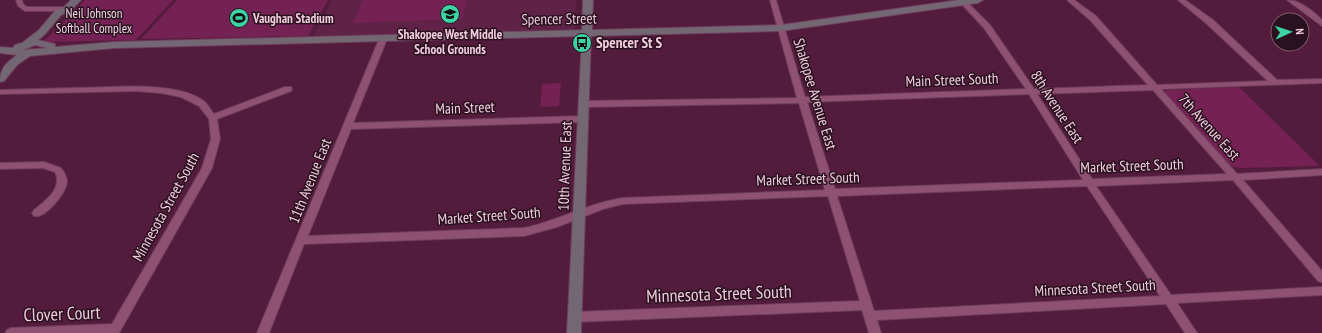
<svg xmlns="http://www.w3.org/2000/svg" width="1322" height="333" viewBox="0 0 1322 333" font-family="'PT Sans Narrow',sans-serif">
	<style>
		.built { fill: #612248 }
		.green { fill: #742154 }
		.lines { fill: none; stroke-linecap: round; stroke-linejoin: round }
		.street-casing { stroke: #6e3d5b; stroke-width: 2 }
		.secondary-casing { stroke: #6e3d5b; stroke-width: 2 }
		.street { fill: #8e5172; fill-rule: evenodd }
		.secondary { fill: #746774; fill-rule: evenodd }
		.labels { text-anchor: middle; stroke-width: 3; stroke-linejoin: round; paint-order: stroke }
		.far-park-label { font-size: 13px; fill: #efd2e0; stroke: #2a111f }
		.far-poi-label { font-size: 13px; font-weight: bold; fill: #f0ccdd; stroke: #2a111f; text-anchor: start }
		.street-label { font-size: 15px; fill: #f0ccdd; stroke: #2a111f }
		.poi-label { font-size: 15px; font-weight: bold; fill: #f0ccdd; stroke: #2a111f; text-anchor: start }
		.near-street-label { font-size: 18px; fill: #f0ccdd; stroke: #2a111f }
	</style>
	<rect width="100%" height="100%" fill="#531b3c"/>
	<path class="built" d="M 332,0 L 576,0 L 575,29 L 313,37 Z"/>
	<g class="green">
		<path d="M 85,0 L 173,0 L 136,40 L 43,42 Z"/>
		<path d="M 177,0 L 328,0 L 308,36 L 141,39 Z"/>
		<path d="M 363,0 L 467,0 L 462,19 L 353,23 Z"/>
		<path d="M 561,83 L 559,106 L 540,107 L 542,84 Z"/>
		<path d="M 1239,87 L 1320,166 L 1240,168 L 1230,166 L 1164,92 L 1167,90 Z"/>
	</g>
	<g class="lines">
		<g class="street-casing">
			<g id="street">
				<path d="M 16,0 L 22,0 L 23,4 L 27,7 L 67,7 L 70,9 L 67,11 L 25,11 L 18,6 Z"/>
				<path d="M 770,0 L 776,0 L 805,97 L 1026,89 L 984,28 L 958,0 L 965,0 L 990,25 L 1034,89 L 1148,85 L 1090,20 L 1067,0 L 1074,0 L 1096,16 L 1157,85 L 1268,81 L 1207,24 L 1178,0 L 1185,0 L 1213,20 L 1277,80 L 1322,79 L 1322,83 L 1161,89 L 1237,174 L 1322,169 L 1322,175 L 1243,180 L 1322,271 L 1322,282 L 1318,281 L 1233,180 L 1096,186 L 1171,295 L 1322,287 L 1322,295 L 1177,303 L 1197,333 L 1185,333 L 1166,304 L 877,320 L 881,333 L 869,333 L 862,310 L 574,322 L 570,320 L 569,317 L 570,314 L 574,312 L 860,301 L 828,196 L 623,204 L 603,209 L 557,227 L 524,236 L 304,244 L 269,333 L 257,333 L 380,37 L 386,37 L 387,39 L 353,123 L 583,116 L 587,119 L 583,122 L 351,129 L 308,236 L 524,228 C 558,221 588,203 623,198 L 825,190 L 799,103 L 583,107 L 579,104 L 583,101 L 797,98 ZM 1153,90 L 1227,174 L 1092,179 L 1037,94 ZM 1029,94 L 1083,180 L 835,189 L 807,102 ZM 1087,186 L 1160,296 L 874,311 L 837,196 Z"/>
				<path d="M 1287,0 C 1300,0 1313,11 1322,20 L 1322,26 Z"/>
				<path d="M 111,87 C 137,86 184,85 205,102 C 208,105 211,111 214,114 L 285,87 L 291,87 L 292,89 L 291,91 L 217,119 L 220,139 L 212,168 L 119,333 L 5,333 L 7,330 L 11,328 L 112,324 L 202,168 L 211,139 L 209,119 L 199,106 L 181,97 L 161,93 L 136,91 L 0,94 L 0,90 Z"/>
				<path d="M 44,162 L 61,168 C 64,172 67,177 67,182 C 66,193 45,219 34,216 L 32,213 L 34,210 C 45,201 63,189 55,172 L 43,168 L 0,169 L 0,163 Z"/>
			</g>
		</g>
		<g class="secondary-casing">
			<path id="secondary" d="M 71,0 L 81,0 L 70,11 L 61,15 L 45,34 L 38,40 L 55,44 L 55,47 L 114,42 L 582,30 L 583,0 L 593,0 L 592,30 L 781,25 L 959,0 L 983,0 L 978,3 L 781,31 L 591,36 L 581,333 L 567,333 L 582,36 L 114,48 L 30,56 L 17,65 L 4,81 L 0,82 C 0,68 6,63 17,55 L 0,53 L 0,47 L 13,48 L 15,45 L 22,43 L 39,30 L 55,11 L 64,7 ZM 35,45 L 48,48 L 23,50 Z"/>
		</g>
		<use href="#street" class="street"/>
		<use href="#secondary" class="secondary"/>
	</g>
	<defs>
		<g id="school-disc" transform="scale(1)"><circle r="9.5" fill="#3cd4a4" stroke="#2a111f"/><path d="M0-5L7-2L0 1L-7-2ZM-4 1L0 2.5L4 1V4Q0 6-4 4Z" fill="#111"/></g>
		<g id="stadium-disc" transform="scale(1)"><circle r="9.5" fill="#3cd4a4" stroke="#2a111f"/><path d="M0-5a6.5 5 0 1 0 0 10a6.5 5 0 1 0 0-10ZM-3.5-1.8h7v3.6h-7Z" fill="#111"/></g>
		<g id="bus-disc" transform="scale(1)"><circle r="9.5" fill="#3cd4a4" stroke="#2a111f"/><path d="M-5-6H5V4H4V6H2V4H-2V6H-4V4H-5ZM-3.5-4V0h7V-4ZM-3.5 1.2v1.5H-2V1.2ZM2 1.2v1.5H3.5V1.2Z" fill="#111"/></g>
	</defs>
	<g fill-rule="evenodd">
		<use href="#school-disc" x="450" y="14"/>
		<use href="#stadium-disc" x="239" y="18"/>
		<use href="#bus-disc" x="582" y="43"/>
	</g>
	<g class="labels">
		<g class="far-park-label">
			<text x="94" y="18">Neil Johnson<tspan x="94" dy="15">Softball Complex</tspan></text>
		</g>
		<g class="far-poi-label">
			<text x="253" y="23">Vaughan Stadium</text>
			<text x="450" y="39" text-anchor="middle">Shakopee West Middle<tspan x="450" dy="15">School Grounds</tspan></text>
		</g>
		<g class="street-label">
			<text transform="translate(559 19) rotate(-1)" y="5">Spencer Street</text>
			<text transform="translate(952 80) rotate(-2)" y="5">Main Street South</text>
			<text transform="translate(815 94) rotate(73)" y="5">Shakopee Avenue East</text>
			<text transform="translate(1057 107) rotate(57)" y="5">8th Avenue East</text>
			<text transform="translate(465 108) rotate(-2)" y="5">Main Street</text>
			<text transform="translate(1209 127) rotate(48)" y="5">7th Avenue East</text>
			<text transform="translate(565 166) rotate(-88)" y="5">10th Avenue East</text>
			<text transform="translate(1132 166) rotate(-2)" y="5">Market Street South</text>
			<text transform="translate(808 179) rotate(-2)" y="5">Market Street South</text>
			<text transform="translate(310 181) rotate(-68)" y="5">11th Avenue East</text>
			<text transform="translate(166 207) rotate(-61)" y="5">Minnesota Street South</text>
			<text transform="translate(489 216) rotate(-4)" y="5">Market Street South</text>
			<text transform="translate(1095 288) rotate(-3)" y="5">Minnesota Street South</text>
		</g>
		<g class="poi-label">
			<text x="596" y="48">Spencer St S</text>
		</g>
		<g class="near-street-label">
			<text transform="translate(719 294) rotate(-2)" y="6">Minnesota Street South</text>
			<text transform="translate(62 314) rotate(-2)" y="6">Clover Court</text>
		</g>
	</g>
	<g transform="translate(1290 32) rotate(87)"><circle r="19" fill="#2a111f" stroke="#795c6b"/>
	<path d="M0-3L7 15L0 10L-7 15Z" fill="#3cd4a4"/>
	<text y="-6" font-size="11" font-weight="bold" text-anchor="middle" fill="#f0ccdd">N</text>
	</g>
</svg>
